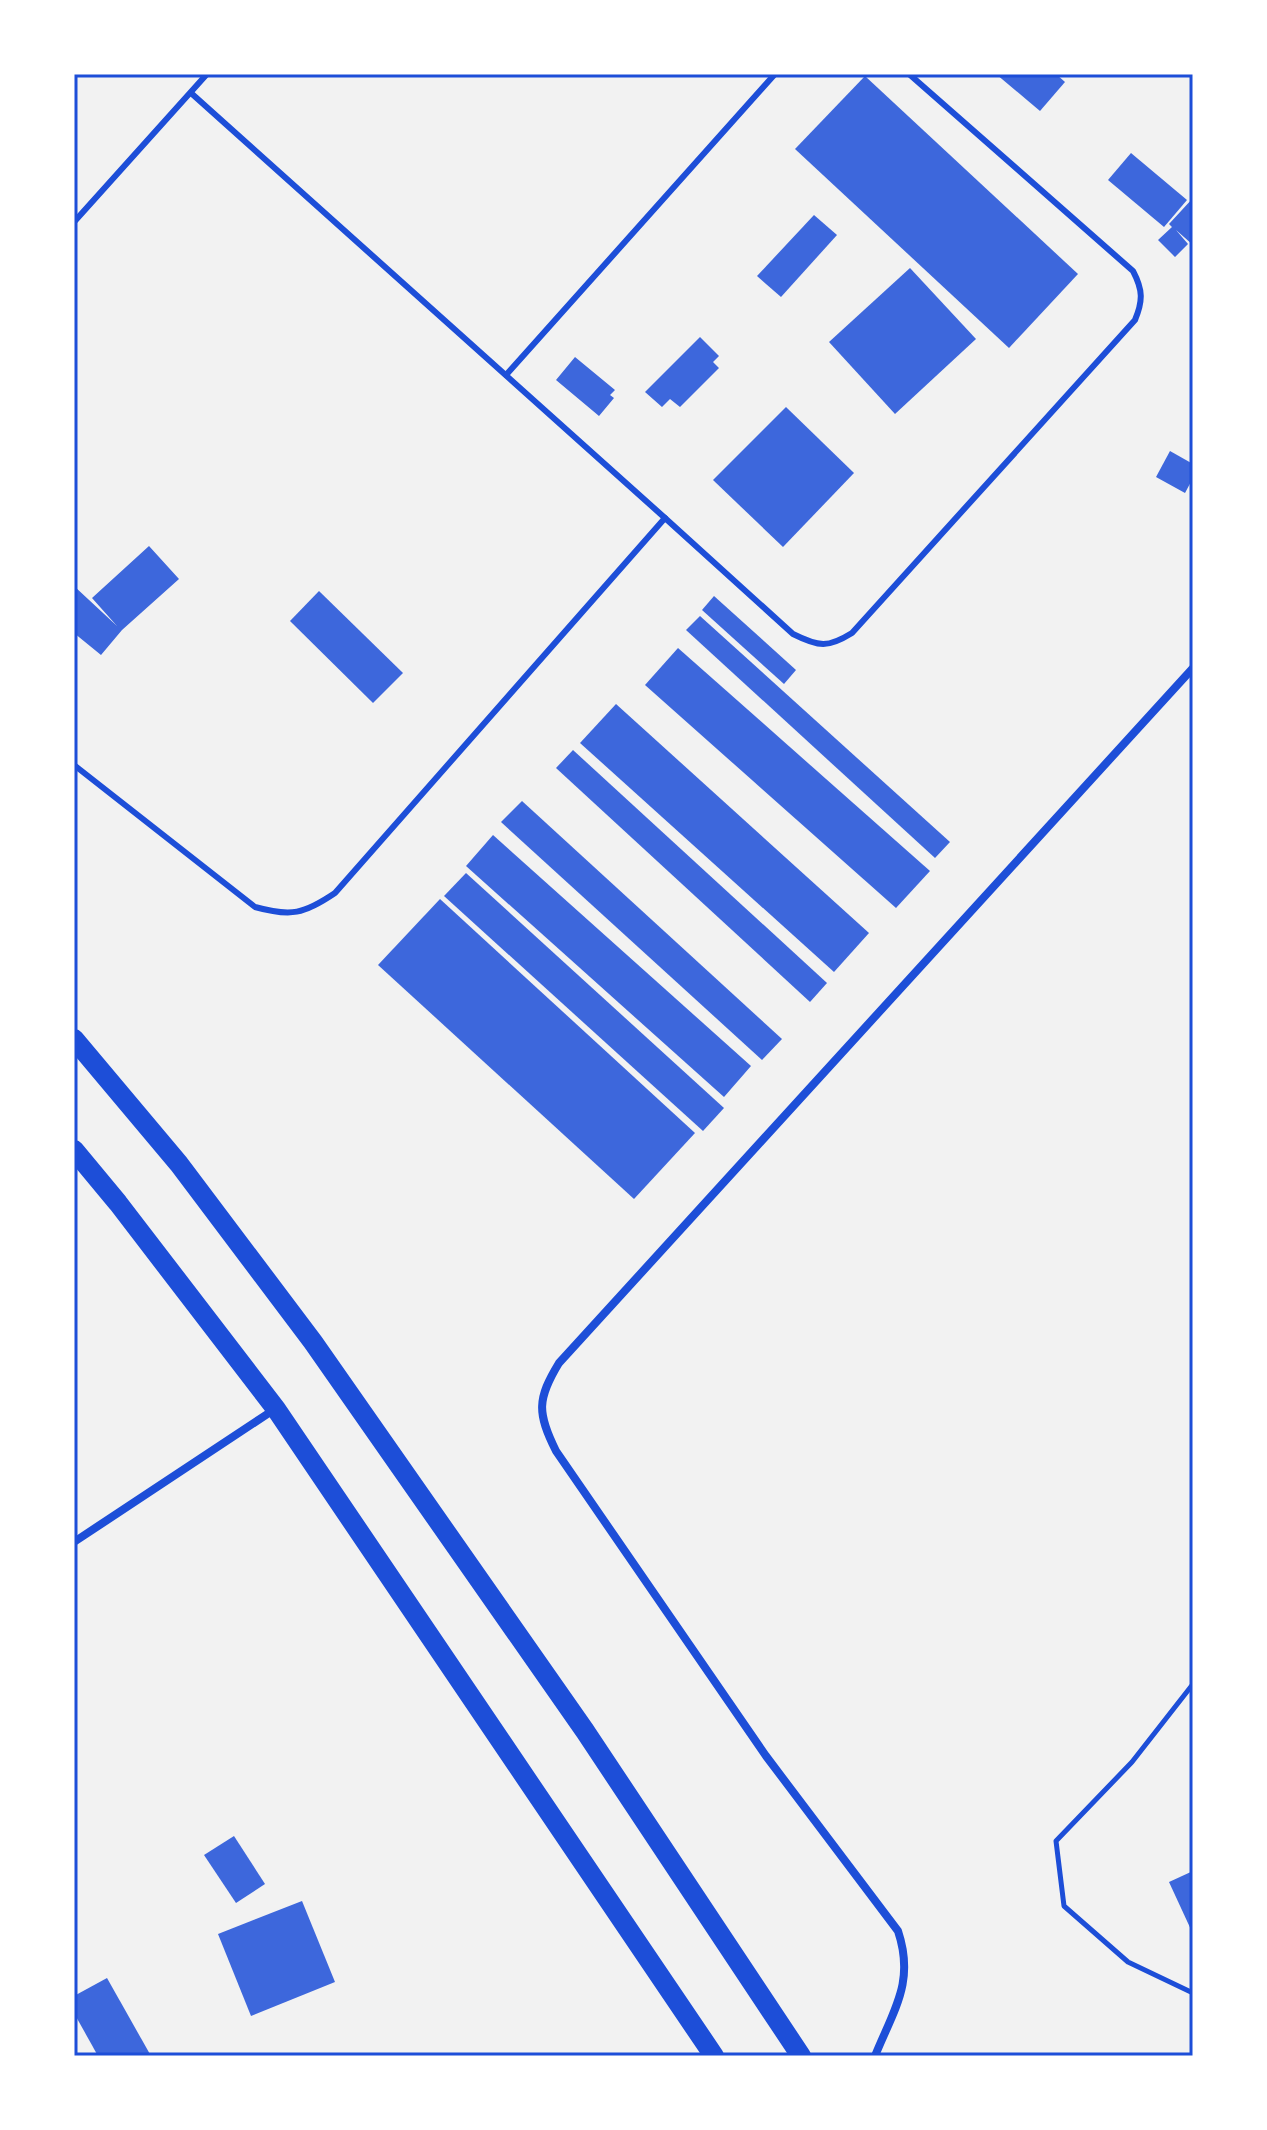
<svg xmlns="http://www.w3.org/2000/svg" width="1267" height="2130" viewBox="0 0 1267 2130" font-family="'Noto Sans',sans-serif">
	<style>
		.building { fill: #3d67dc }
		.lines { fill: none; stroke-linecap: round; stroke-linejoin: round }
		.path { stroke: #1d4ed8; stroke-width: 5 }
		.service { stroke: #1d4ed8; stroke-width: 6 }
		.minor { stroke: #1d4ed8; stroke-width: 8 }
		.primary { stroke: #1d4ed8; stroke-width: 20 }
		.neatline { fill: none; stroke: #1d4ed8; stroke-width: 3 }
	</style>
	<rect width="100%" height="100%" fill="#f2f2f2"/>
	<g class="building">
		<path d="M 996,74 L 1056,74 L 1065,82 L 1040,111 Z"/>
		<path d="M 865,76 L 1078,274 L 1009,348 L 795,149 Z"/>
		<path d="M 1131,153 L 1187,200 L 1164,227 L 1108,180 Z"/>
		<path d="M 1193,198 L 1193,245 L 1176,230 L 1188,244 L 1175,257 L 1158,240 L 1172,227 L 1169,224 Z"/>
		<path d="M 814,215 L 837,235 L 781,297 L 757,276 Z"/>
		<path d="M 910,268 L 976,339 L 895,414 L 829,342 Z"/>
		<path d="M 700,337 L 719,356 L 713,362 L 719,368 L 680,407 L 670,399 L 662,407 L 645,392 Z"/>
		<path d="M 575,357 L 615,390 L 610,395 L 614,398 L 599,416 L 556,380 Z"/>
		<path d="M 786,407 L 854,473 L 783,547 L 713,480 Z"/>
		<path d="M 1170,451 L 1193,464 L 1193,478 L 1185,493 L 1156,477 Z"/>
		<path d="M 149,546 L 179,579 L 122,630 L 101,655 L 74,633 L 74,586 L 117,626 L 92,598 Z"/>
		<path d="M 319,591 L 403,673 L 373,703 L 290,621 Z"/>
		<path d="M 714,596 L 796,670 L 784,684 L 702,610 Z"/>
		<path d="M 700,616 L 950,842 L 935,858 L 686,630 Z"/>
		<path d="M 678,648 L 930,871 L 896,908 L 645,685 Z"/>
		<path d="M 616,704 L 869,933 L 834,972 L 580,743 Z"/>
		<path d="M 573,750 L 827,983 L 810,1002 L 556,768 Z"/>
		<path d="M 522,801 L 782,1039 L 762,1060 L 501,822 Z"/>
		<path d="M 493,835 L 751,1066 L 724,1097 L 466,866 Z"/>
		<path d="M 466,873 L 724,1108 L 703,1131 L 444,896 Z"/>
		<path d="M 440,899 L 695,1133 L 634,1199 L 378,965 Z"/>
		<path d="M 234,1836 L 265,1884 L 236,1903 L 204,1855 Z"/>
		<path d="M 1193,1871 L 1193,1934 L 1169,1882 Z"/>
		<path d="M 302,1901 L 335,1982 L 251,2016 L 218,1934 Z"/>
		<path d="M 107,1978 L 151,2056 L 98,2056 L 74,2013 L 74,1996 Z"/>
	</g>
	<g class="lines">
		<path class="path" d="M 1193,1684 L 1132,1762 L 1056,1841 L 1064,1906 L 1128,1962 L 1193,1993"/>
		<g class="service">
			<path d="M 191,93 L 665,518"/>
			<path d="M 74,222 L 207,74"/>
			<path d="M 506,375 L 775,74"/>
			<path d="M 74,765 L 255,907 C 291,917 304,914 335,893 L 665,518 L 793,634 C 819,647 828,648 852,633 L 1135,320 C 1143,301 1143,290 1133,271 L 909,74"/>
		</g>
		<g class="minor">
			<path d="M 74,1542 L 275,1409"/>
			<path d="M 875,2056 C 894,2009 915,1982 898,1931 L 766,1756 L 556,1451 C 537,1413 537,1399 559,1363 L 1193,668"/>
		</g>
		<g class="primary">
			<path d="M 74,1039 L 179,1164 L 313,1342 L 585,1731 L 801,2056"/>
			<path d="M 74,1150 L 118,1203 L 276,1409 L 714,2056"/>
		</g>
	</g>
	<rect width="1267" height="2130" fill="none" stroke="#ffffff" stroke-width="152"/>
	<rect x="76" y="76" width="1115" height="1978" class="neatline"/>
</svg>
